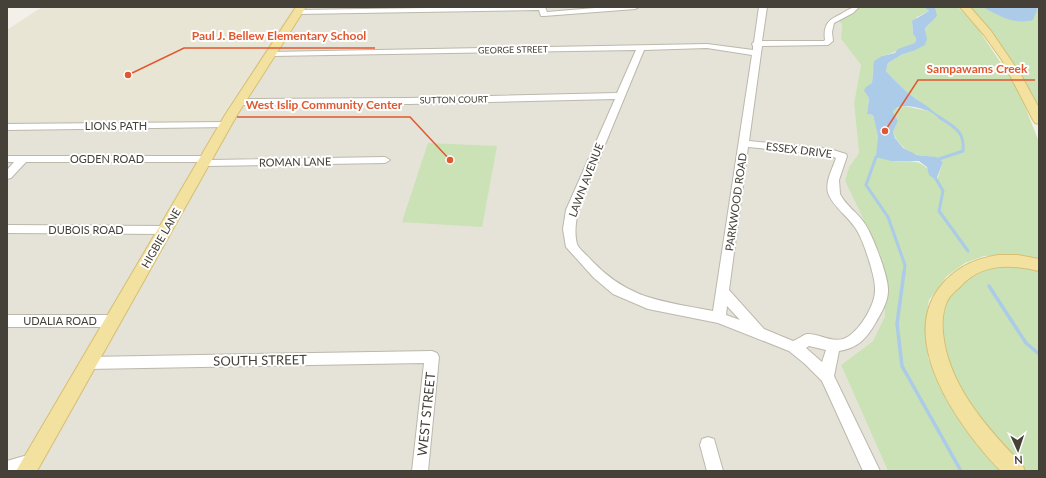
<svg xmlns="http://www.w3.org/2000/svg" width="1046" height="478" viewBox="0 0 1046 478" font-family="Lato,sans-serif">
	<style>
		.residential { fill: #e5e2d7 }
		.education { fill: #e9e5d4 }
		.green { fill: #cae2b5 }
		.water { fill: #abcbe8 }
		.lines { fill: none; stroke-linecap: round; stroke-linejoin: round }
		.stream-far2 { stroke: #abcbe8; stroke-width: 2 }
		.stream-far1 { stroke: #abcbe8; stroke-width: 3 }
		.stream { stroke: #abcbe8; stroke-width: 3.5 }
		.minor-casing { stroke: #bcb8ac; stroke-width: 2 }
		.major-casing { stroke: #d6bf72; stroke-width: 2 }
		.minor { fill: #fff; fill-rule: evenodd }
		.major { fill: #f3e1a0; fill-rule: evenodd }
		.labels { text-anchor: middle; stroke-width: 4; stroke-linejoin: round; paint-order: stroke }
		.far-street-label { font-size: 9px; fill: #454038; stroke: #fff }
		.street-label { font-size: 11px; fill: #454038; stroke: #fff }
		.near-street-label { font-size: 13px; fill: #454038; stroke: #fff }
		.leader { fill: none; stroke: #e15830; stroke-width: 1.5 }
		.callout-dot { fill: #e15830; stroke: #fff; stroke-width: 1.5 }
		.callout-label { font-size: 12px; text-anchor: middle; font-weight: bold; fill: #e15830; stroke: #fff; stroke-width: 4; stroke-linejoin: round; paint-order: stroke }
	</style>
	<rect width="100%" height="100%" fill="#f2f0e8"/>
	<path class="residential" d="M 292,7 L 860,7 L 840,21 L 842,24 L 841,39 L 861,65 L 854,103 L 859,153 L 849,167 L 845,181 L 880,254 L 885,316 L 873,341 L 841,365 L 888,471 L 7,471 L 7,121 L 219,121 Z"/>
	<path class="education" d="M 42,7 L 292,7 L 219,121 L 7,121 L 7,30 Z"/>
	<g class="green">
		<path d="M 860,7 L 924,7 L 929,11 L 917,17 L 912,24 L 913,34 L 916,38 L 915,43 C 904,48 894,53 882,56 L 873,70 L 872,83 L 867,86 L 866,94 L 869,99 L 867,114 L 873,115 L 878,137 L 891,161 C 917,162 920,157 937,180 L 943,162 C 934,155 930,157 919,155 C 907,153 897,143 893,132 L 898,121 L 893,112 L 895,109 L 904,106 L 933,112 C 928,106 922,104 916,99 C 905,91 895,81 886,71 L 888,63 L 901,55 L 913,51 L 926,32 L 925,28 L 936,16 L 935,7 L 958,7 L 978,29 L 1011,78 L 1024,104 L 1039,142 L 1039,260 L 1018,255 L 984,256 L 965,263 L 947,276 L 929,300 L 925,324 L 928,358 L 949,397 L 1006,471 L 888,471 L 841,365 L 873,341 L 885,316 L 880,254 L 845,181 L 849,167 L 859,153 L 854,103 L 861,65 L 841,39 L 842,24 L 839,21 Z"/>
		<path d="M 969,7 L 1039,7 L 1039,111 C 1022,71 997,39 969,7 Z"/>
		<path d="M 428,143 L 497,146 L 482,227 L 402,222 Z"/>
		<path d="M 997,262 L 1039,268 L 1039,471 L 1021,471 L 983,431 L 938,344 L 942,301 L 953,283 Z"/>
	</g>
	<g class="water">
		<path d="M 924,7 L 935,7 L 937,16 L 925,28 L 927,39 L 925,45 L 913,51 L 901,55 L 888,63 L 886,71 C 895,81 905,91 916,99 C 923,104 929,106 934,113 C 923,109 899,100 893,112 L 898,121 L 893,132 L 895,138 L 903,148 L 917,155 L 936,157 L 943,162 L 936,180 L 929,175 L 927,167 L 919,161 L 891,161 L 876,157 L 878,137 L 873,115 L 867,114 L 869,99 L 864,90 L 867,86 L 872,83 L 874,61 L 882,56 L 895,53 L 898,49 L 915,43 L 916,38 L 913,34 L 912,21 L 929,11 Z"/>
		<path d="M 983,7 L 1036,7 L 1037,10 L 1033,20 C 1014,25 999,16 983,7 Z"/>
	</g>
	<g class="lines">
		<path class="stream-far2" d="M 931,111 L 941,118"/>
		<g class="stream-far1">
			<path d="M 878,156 L 876,157 L 866,185 L 888,217 L 905,265 L 904,273"/>
			<path d="M 936,160 L 963,151 C 965,131 954,127 939,117"/>
			<path d="M 935,177 L 943,191 L 939,211 L 968,251"/>
		</g>
		<g class="stream">
			<path d="M 904,272 L 897,324 L 902,366 L 961,471"/>
			<path d="M 989,286 L 1026,343 L 1039,354"/>
		</g>
		<g class="minor-casing">
			<g id="minor">
				<path d="M 491,7 L 545,7 L 547,12 L 606,7 L 639,7 L 635,9 L 544,16 L 541,16 L 539,10 L 298,14 L 294,12 L 298,10 Z"/>
				<path d="M 759,7 L 767,7 L 762,41 L 824,41 L 825,40 C 823,25 828,20 841,14 C 848,10 851,7 859,7 L 853,13 L 834,23 L 832,32 L 833,41 L 828,45 L 762,46 L 749,141 L 830,149 L 846,154 L 847,156 L 839,180 L 840,194 C 846,206 858,213 865,224 C 873,236 889,278 888,291 C 888,302 881,313 876,322 C 867,338 858,348 839,351 L 834,376 L 880,471 L 863,471 L 822,381 L 805,364 L 789,351 L 718,323 L 648,309 L 613,294 L 594,278 L 566,247 L 563,229 L 566,210 L 615,99 L 409,104 L 239,105 L 234,102 L 239,99 L 409,98 L 617,93 L 636,50 L 271,56 L 267,54 L 271,52 L 707,44 L 753,50 L 753,46 L 752,44 L 754,42 ZM 707,48 L 752,55 L 713,311 C 662,301 629,300 591,260 C 587,255 579,249 577,244 C 574,232 576,222 578,210 L 644,50 ZM 748,147 L 829,155 L 836,158 C 833,168 825,181 828,193 C 833,207 848,216 856,229 C 863,239 876,278 875,290 C 875,305 861,328 849,336 C 835,346 820,333 807,334 C 803,335 798,339 793,341 L 764,329 L 729,290 ZM 727,306 L 740,320 L 726,315 ZM 809,346 L 826,350 L 822,362 L 806,348 Z"/>
				<path d="M 225,122 L 230,125 L 228,127 L 7,130 L 7,124 Z"/>
				<path d="M 7,156 L 206,156 L 210,157 L 211,160 L 385,157 L 390,160 L 385,163 L 204,166 L 200,165 L 199,162 L 26,162 L 11,178 L 7,179 L 7,170 L 14,162 L 7,162 Z"/>
				<path d="M 7,225 L 165,226 L 169,227 L 171,230 L 169,233 L 165,234 L 7,233 Z"/>
				<path d="M 7,315 L 113,315 L 118,317 L 120,321 L 118,325 L 113,327 L 7,327 Z"/>
				<path d="M 432,351 L 437,353 L 439,357 L 428,471 L 412,471 L 424,363 L 88,369 L 83,367 L 81,363 L 83,359 L 88,357 Z"/>
				<path d="M 708,437 L 714,439 L 723,471 L 707,471 L 700,445 L 702,439 Z"/>
				<path d="M 31,454 L 37,456 L 39,462 L 37,468 L 28,471 L 7,471 L 7,461 Z"/>
			</g>
		</g>
		<g class="major-casing">
			<g id="major">
				<path d="M 296,7 L 306,7 L 237,115 L 37,471 L 16,471 L 225,115 Z"/>
				<path d="M 960,7 L 970,7 L 991,31 L 1021,75 L 1039,108 L 1039,124 L 1035,123 L 1033,120 L 1002,60 L 984,35 Z"/>
				<path d="M 998,255 L 1018,255 L 1039,259 L 1039,271 C 1010,264 981,263 960,287 C 956,290 952,294 949,298 C 943,307 942,322 943,333 C 948,385 987,428 1022,464 L 1025,471 L 1001,471 C 960,429 892,336 945,281 C 961,265 976,259 998,255 Z"/>
			</g>
		</g>
		<use href="#minor" class="minor"/>
		<use href="#major" class="major"/>
	</g>
	<g class="labels">
		<g class="far-street-label">
			<text transform="translate(513 50) rotate(-1)" y="3">GEORGE STREET</text>
			<text transform="translate(454 100) rotate(-1)" y="3">SUTTON COURT</text>
		</g>
		<g class="street-label">
			<text x="116" y="130">LIONS PATH</text>
			<text transform="translate(799 150) rotate(7)" y="4">ESSEX DRIVE</text>
			<text x="107" y="163">OGDEN ROAD</text>
			<text transform="translate(295 162) rotate(-1)" y="4">ROMAN LANE</text>
			<text transform="translate(586 180) rotate(-69)" y="4">LAWN AVENUE</text>
			<text transform="translate(736 202) rotate(-82)" y="4">PARKWOOD ROAD</text>
			<text x="86" y="234">DUBOIS ROAD</text>
			<text transform="translate(161 238) rotate(-60)" y="4">HIGBIE LANE</text>
			<text x="60" y="325">UDALIA ROAD</text>
		</g>
		<g class="near-street-label">
			<text transform="translate(260 360) rotate(-1)" y="5">SOUTH STREET</text>
			<text transform="translate(426 414) rotate(-84)" y="5">WEST STREET</text>
		</g>
	</g>
	<path class="leader" d="M128 75L184 48H375M885 131L918 80H1035M450 160L410 117H237"/>
	<g class="callout-dot">
		<circle cx="128" cy="75" r="4"/>
		<circle cx="885" cy="131" r="4"/>
		<circle cx="450" cy="160" r="4"/>
	</g>
	<g class="callout-label">
		<text x="279" y="40">Paul J. Bellew Elementary School</text>
		<text x="977" y="73">Sampawams Creek</text>
		<text x="324" y="109">West Islip Community Center</text>
	</g>
	<rect width="1046" height="478" fill="none" stroke="#454038" stroke-width="16"/>
	<g transform="translate(1018 450) rotate(177)" stroke="#ffffff" stroke-width="3" paint-order="stroke">
	<path d="M0-3L7 15L0 10L-7 15Z" fill="#454038"/>
	<text y="-6" font-size="11" font-weight="bold" text-anchor="middle" fill="#454038">N</text>
	</g>
</svg>
